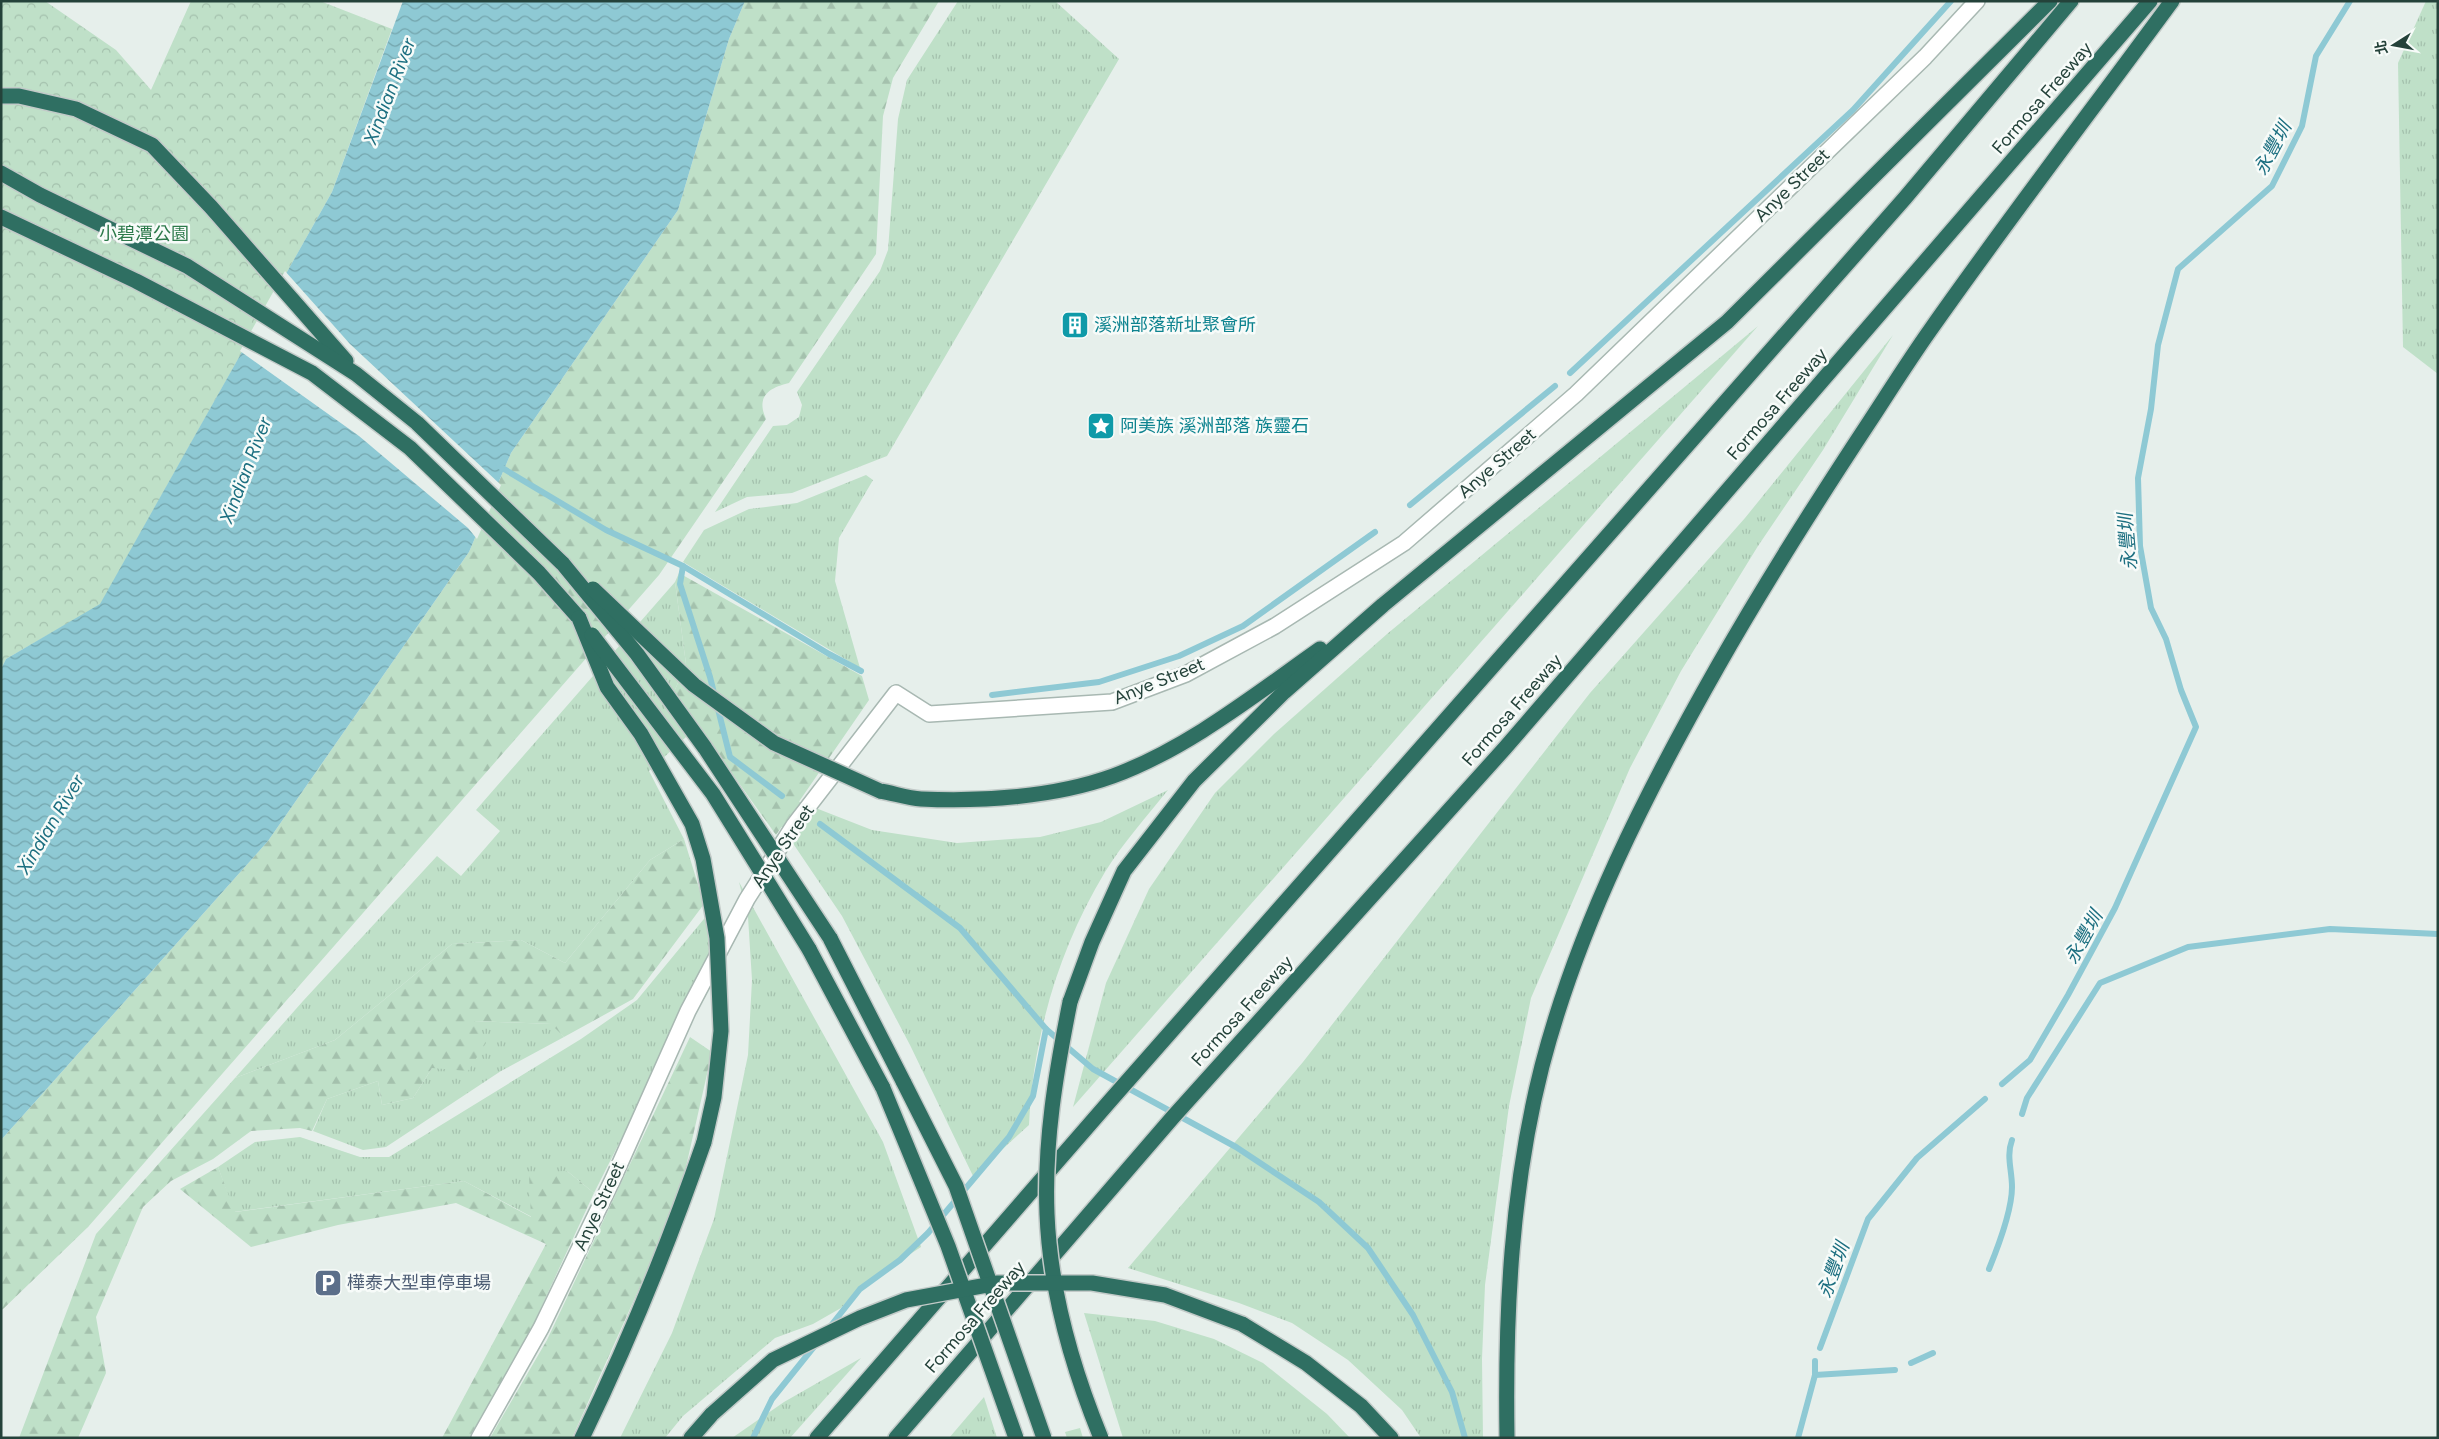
<svg xmlns="http://www.w3.org/2000/svg" width="2439" height="1439" viewBox="0 0 2439 1439" font-family="Figtree,'Noto Sans TC',sans-serif">
	<style>
		.grass { fill: url(#grass-tufts) }
		.forest { fill: url(#forest-firs) }
		.park { fill: url(#park-crowns) }
		.water { fill: url(#water-waves) }
		.pier { fill: #e6efeb }
		.lines { fill: none; stroke-linecap: round; stroke-linejoin: round }
		.stream { stroke: #8ec9d4; stroke-width: 6 }
		.street-casing { stroke: #a8b8b2; stroke-width: 18 }
		.highway-casing { stroke: #c2cac8; stroke-width: 18 }
		.street { stroke: #fff; stroke-width: 15 }
		.highway { stroke: #2f6f62; stroke-width: 15 }
		.highway-bridge-casing { stroke: #c2cac8; stroke-width: 18; stroke-linecap: butt }
		.highway-bridge { stroke: #2f6f62; stroke-width: 15 }
		.labels { text-anchor: middle; stroke-width: 5; stroke-linejoin: round; paint-order: stroke }
		.street-label { font-size: 18px; fill: #24423a; stroke: #f7fbf9 }
		.park-label { font-size: 18px; fill: #2d7a4b; stroke: #f7fbf9 }
		.culture-label { font-size: 18px; fill: #0d838f; stroke: #f7fbf9; text-anchor: start }
		.service-label { font-size: 18px; fill: #4e5e75; stroke: #f7fbf9; text-anchor: start }
		.water-label { font-size: 19px; font-style: italic; fill: #1c6f80; stroke: #f7fbf9 }
	</style>
	<defs>
		<pattern id="grass-tufts" width="24" height="20" patternUnits="userSpaceOnUse" patternTransform="scale(1.25)"><rect width="24" height="20" fill="#bfe0c8"/><path d="M3 7l-1-3M5 7V3M7 7l1-3M15 17l-1-3M17 17v-4M19 17l1-3" fill="none" stroke="#a4c1ad"/></pattern>
		<pattern id="forest-firs" width="22" height="20" patternUnits="userSpaceOnUse" patternTransform="scale(1.25)"><rect width="22" height="20" fill="#bfe0c8"/><path d="M5 1l3.5 6h-7zM16 11l3.5 6h-7z" fill="#a4c1ad"/></pattern>
		<pattern id="park-crowns" width="20" height="18" patternUnits="userSpaceOnUse" patternTransform="scale(1.25)"><rect width="20" height="18" fill="#bfe0c8"/><path d="M2 6a3 3 0 1 1 6 0M12 15a3 3 0 1 1 6 0" fill="none" stroke="#a4c1ad"/></pattern>
		<pattern id="water-waves" width="16" height="10" patternUnits="userSpaceOnUse" patternTransform="scale(1.25)"><rect width="16" height="10" fill="#8ec9d4"/><path d="M0 5q4-4 8 0t8 0" fill="none" stroke="#74a5ad"/></pattern>
	</defs>
	<rect width="100%" height="100%" fill="#e6efeb"/>
	<g class="grass">
		<path d="M 958,1 L 1055,1 L 1119,59 L 887,456 L 792,493 L 747,497 L 715,512 L 773,426 L 787,425 L 799,417 L 802,405 L 797,392 L 880,271 L 888,250 L 898,119 L 907,80 Z"/>
		<path d="M 2426,1 L 2438,1 L 2438,374 L 2403,347 L 2398,63 Z"/>
		<path d="M 1758,326 L 1073,1107 L 1106,983 L 1149,889 L 1215,793 L 1274,734 L 1387,634 Z"/>
		<path d="M 1893,335 L 1823,450 L 1758,546 L 1681,671 L 1630,768 L 1531,998 L 1509,1106 L 1485,1285 L 1482,1359 L 1483,1438 L 1421,1438 L 1402,1410 L 1348,1360 L 1292,1323 L 1239,1303 L 1128,1268 L 1303,1062 L 1590,693 L 1745,518 Z"/>
		<path d="M 866,475 L 873,480 L 839,538 L 835,581 L 860,668 L 683,562 L 704,530 L 749,509 L 797,503 Z"/>
		<path d="M 675,582 L 686,664 L 674,692 L 698,726 L 649,771 L 684,839 L 650,860 L 565,963 L 521,940 L 452,944 L 335,1040 L 235,1078 L 303,1001 L 437,856 L 461,876 L 500,831 L 476,810 Z"/>
		<path d="M 740,765 L 790,798 L 872,830 L 957,843 L 1040,837 L 1101,822 L 1168,790 C 1147,816 1123,843 1105,872 C 1059,948 1033,1036 1029,1125 L 973,1176 L 910,1045 L 842,916 Z"/>
		<path d="M 739,882 L 883,1142 L 921,1247 L 861,1286 L 841,1308 L 813,1324 L 775,1338 L 683,1416 L 665,1438 L 620,1438 L 672,1333 L 714,1219 L 748,1055 L 752,980 L 748,917 Z"/>
		<path d="M 708,914 L 714,955 L 594,1193 L 567,1171 L 532,1217 L 464,1181 L 234,1212 L 218,1167 L 255,1142 L 300,1137 L 360,1157 L 389,1157 L 581,1039 L 637,1000 Z"/>
		<path d="M 474,1021 L 552,1024 L 564,1037 L 501,1071 L 386,1147 L 363,1150 L 313,1131 L 327,1099 L 378,1081 L 382,1105 L 413,1098 L 432,1068 Z"/>
		<path d="M 1084,1313 L 1155,1321 L 1214,1339 L 1263,1363 L 1327,1414 L 1350,1438 L 1123,1438 Z"/>
		<path d="M 861,1358 L 790,1438 L 732,1438 L 784,1402 Z"/>
		<path d="M 984,1397 L 997,1438 L 949,1438 Z"/>
		<path d="M 1080,1428 L 1083,1438 L 1067,1438 L 1065,1432 Z"/>
	</g>
	<g class="forest">
		<path d="M 745,1 L 939,1 L 893,78 L 883,116 L 876,254 L 789,383 C 768,388 756,397 766,419 L 659,575 L 88,1227 L 1,1311 L 1,1140 L 268,841 L 469,552 L 511,453 L 678,210 L 729,39 Z"/>
		<path d="M 679,573 L 862,676 L 869,700 L 776,835 L 674,692 L 686,664 L 675,582 Z"/>
		<path d="M 684,839 L 704,904 L 633,999 L 564,1037 L 551,1024 L 474,1021 L 486,1043 L 468,1071 L 432,1068 L 413,1098 L 382,1105 L 378,1081 L 327,1099 L 312,1131 L 300,1128 L 251,1131 L 213,1159 L 171,1181 L 143,1207 L 96,1317 L 106,1373 L 78,1438 L 19,1438 L 96,1234 L 235,1078 L 335,1040 L 452,944 L 521,940 L 565,963 L 650,860 Z"/>
		<path d="M 690,1037 L 712,1052 L 678,1202 L 572,1438 L 490,1438 L 547,1340 Z"/>
		<path d="M 218,1167 L 235,1212 L 464,1181 L 531,1217 L 529,1175 L 567,1171 L 594,1193 L 527,1338 L 469,1438 L 442,1438 L 546,1244 L 456,1203 L 338,1225 L 251,1247 L 180,1189 Z"/>
	</g>
	<path class="park" d="M 1,1 L 45,1 L 116,50 L 151,90 L 191,1 L 320,1 L 392,29 L 332,192 L 100,605 L 6,659 L 1,669 Z"/>
	<path class="water" d="M 403,1 L 745,1 L 729,39 L 678,210 L 511,453 L 469,552 L 268,841 L 1,1140 L 1,669 L 6,659 L 100,604 L 332,192 Z"/>
	<path class="pier" d="M 285,271 L 350,344 L 501,485 L 477,539 L 468,528 L 359,436 L 240,351 Z"/>
	<g class="lines">
		<g class="stream">
			<path d="M 1570,373 L 1853,110 L 1951,1"/>
			<path d="M 499,466 L 606,530 L 683,566 L 829,654 L 861,671"/>
			<path d="M 1410,505 L 1555,386"/>
			<path d="M 683,566 L 680,584 L 710,677 L 730,757 L 782,796"/>
			<path d="M 992,695 L 1099,682 L 1179,656 L 1243,626 L 1375,532"/>
			<path d="M 820,824 L 960,928 L 1046,1029 L 1093,1069 L 1236,1147 L 1319,1202 L 1368,1248 L 1413,1315 L 1452,1392 L 1465,1438"/>
			<path d="M 2002,1084 L 2030,1060 L 2068,995 L 2115,908 L 2196,727 L 2181,690 L 2166,639 L 2151,608 L 2140,546 L 2138,478 L 2151,409 L 2158,345 L 2178,269 L 2272,186 L 2302,126 L 2316,56 L 2350,1"/>
			<path d="M 2022,1114 L 2027,1098 L 2100,983 L 2188,947 L 2330,929 L 2438,934"/>
			<path d="M 1989,1269 C 1998,1247 2012,1211 2012,1187 C 2012,1170 2006,1156 2012,1140"/>
			<path d="M 829,1328 L 860,1289 L 900,1260 L 928,1233 L 1009,1137 L 1033,1096 L 1046,1029"/>
			<path d="M 1820,1348 L 1868,1219 L 1917,1158 L 1985,1099"/>
			<path d="M 1911,1363 L 1933,1353"/>
			<path d="M 1815,1375 L 1895,1370"/>
			<path d="M 753,1438 L 772,1399 L 817,1343"/>
			<path d="M 1798,1438 L 1815,1375 L 1815,1361"/>
		</g>
		<g class="street-casing">
			<path id="street" d="M 479,1438 L 541,1328 L 613,1179 L 688,1011 L 747,899 L 794,825 L 896,693 L 929,714 L 1112,702 L 1186,674 L 1275,626 L 1404,543 L 1576,394 L 1925,57 L 1977,1"/>
		</g>
		<g class="highway-casing">
			<g id="highway">
				<path d="M 1,96 L 19,96 L 76,109 L 152,145 L 211,207 L 346,361"/>
				<path d="M 1,173 L 40,195 L 187,266 L 356,374 L 417,423 L 563,564"/>
				<path d="M 1,217 L 136,281 L 312,373 L 410,448 L 539,573 L 579,618"/>
				<path d="M 880,791 C 893,793 907,798 921,799 C 981,802 1055,797 1113,776 C 1187,749 1256,694 1320,649"/>
				<path d="M 830,938 L 904,1083"/>
				<path d="M 809,949 L 883,1088"/>
				<path d="M 1070,1002 L 1092,942 L 1124,871 L 1194,781 L 1284,692 L 1383,605 L 1727,322 L 2050,1"/>
				<path d="M 1242,1324 L 1306,1363 L 1361,1406 L 1391,1438"/>
				<path d="M 582,1438 C 629,1341 669,1243 704,1142"/>
				<path d="M 691,1438 L 712,1414"/>
				<path d="M 817,1438 L 1109,1102 L 1905,198 L 2071,1"/>
				<path d="M 896,1438 L 1173,1117 L 1505,748 L 2150,1"/>
				<path d="M 1507,1438 C 1505,1313 1511,1188 1542,1066 C 1579,924 1646,793 1718,666 C 1765,583 1816,503 1868,424 C 1889,392 1909,360 1931,329 C 2009,218 2092,110 2172,1"/>
			</g>
		</g>
		<use href="#street" class="street"/>
		<use href="#highway" class="highway"/>
		<g class="highway-bridge-casing">
			<g id="highway-bridge">
				<path d="M 563,564 L 637,654 L 705,748 L 830,938"/>
				<path d="M 593,589 L 694,685 L 774,743 L 880,791"/>
				<path d="M 579,618 L 607,687 L 641,734 L 692,824 L 703,859 L 717,938 L 721,1031 L 714,1097 L 704,1142"/>
				<path d="M 592,635 L 713,794 L 809,949"/>
				<path d="M 1070,1002 C 1056,1072 1044,1142 1047,1214 C 1050,1290 1072,1367 1101,1438"/>
				<path d="M 904,1083 L 956,1186 L 1044,1438"/>
				<path d="M 883,1088 L 948,1246 L 1016,1438"/>
				<path d="M 712,1414 L 773,1360 L 860,1318 L 906,1300 L 998,1283 L 1092,1283 L 1165,1295 L 1242,1324"/>
			</g>
		</g>
		<use href="#highway-bridge" class="highway-bridge"/>
	</g>
	<defs>
		<g id="building-square" transform="scale(1.4375)"><rect x="-9" y="-9" width="18" height="18" rx="4" fill="#0f9aa8" stroke="#f7fbf9"/><path d="M-4-6H4V6H1V3H-1V6H-4ZM-2.5-4.3h1.7v1.8h-1.7ZM.8-4.3h1.7v1.8H.8ZM-2.5-1h1.7V.8h-1.7ZM.8-1h1.7V.8H.8Z" fill="#fff"/></g>
		<g id="sight-square" transform="scale(1.4375)"><rect x="-9" y="-9" width="18" height="18" rx="4" fill="#0f9aa8" stroke="#f7fbf9"/><path d="M0-6L1.8-2.2L6-1.7L2.9 1.2L3.7 5.4L0 3.3L-3.7 5.4L-2.9 1.2L-6-1.7L-1.8-2.2Z" fill="#fff"/></g>
		<g id="parking-square" transform="scale(1.4375)"><rect x="-9" y="-9" width="18" height="18" rx="4" fill="#5c6f8a" stroke="#f7fbf9"/><path d="M-3.5-5.5H1a3.5 3.5 0 0 1 0 7H-1V5.5H-3.5ZM-1-3.4V-.6H.8a1.4 1.4 0 0 0 0-2.8Z" fill="#fff"/></g>
	</defs>
	<g fill-rule="evenodd">
		<use href="#building-square" x="1075" y="325"/>
		<use href="#sight-square" x="1101" y="426"/>
		<use href="#parking-square" x="328" y="1283"/>
	</g>
	<g class="labels">
		<g class="street-label">
			<text transform="translate(2042 98) rotate(-49)" y="6">Formosa Freeway</text>
			<text transform="translate(1792 185) rotate(-44)" y="6">Anye Street</text>
			<text transform="translate(1777 404) rotate(-49)" y="6">Formosa Freeway</text>
			<text transform="translate(1497 463) rotate(-41)" y="6">Anye Street</text>
			<text transform="translate(1159 681) rotate(-22)" y="6">Anye Street</text>
			<text transform="translate(1512 710) rotate(-49)" y="6">Formosa Freeway</text>
			<text transform="translate(783 846) rotate(-56)" y="6">Anye Street</text>
			<text transform="translate(1242 1011) rotate(-48)" y="6">Formosa Freeway</text>
			<text transform="translate(599 1206) rotate(-65)" y="6">Anye Street</text>
			<text transform="translate(975 1317) rotate(-49)" y="6">Formosa Freeway</text>
		</g>
		<g class="park-label">
			<text x="144" y="240">小碧潭公園</text>
		</g>
		<g class="culture-label">
			<text x="1094" y="331">溪洲部落新址聚會所</text>
			<text x="1120" y="432">阿美族 溪洲部落 族靈石</text>
		</g>
		<g class="service-label">
			<text x="347" y="1289">樺泰大型車停車場</text>
		</g>
		<g class="water-label">
			<text transform="translate(389 91) rotate(-69)" y="7">Xindian River</text>
			<text transform="translate(2272 148) rotate(-62)" y="7">永豐圳</text>
			<text transform="translate(245 470) rotate(-69)" y="7">Xindian River</text>
			<text transform="translate(2127 542) rotate(-95)" y="7">永豐圳</text>
			<text transform="translate(50 824) rotate(-59)" y="7">Xindian River</text>
			<text transform="translate(2083 937) rotate(-61)" y="7">永豐圳</text>
			<text transform="translate(1833 1270) rotate(-70)" y="7">永豐圳</text>
		</g>
	</g>
	<rect width="2439" height="1439" fill="none" stroke="#24423a" stroke-width="5"/>
	<g transform="translate(2394 45) rotate(259)" stroke="#f7fbf9" stroke-width="4" paint-order="stroke">
	<path d="M0-4L9 19L0 12L-9 19Z" fill="#24423a"/>
	<text y="-8" font-size="14" font-weight="bold" text-anchor="middle" fill="#24423a">北</text>
	</g>
</svg>
